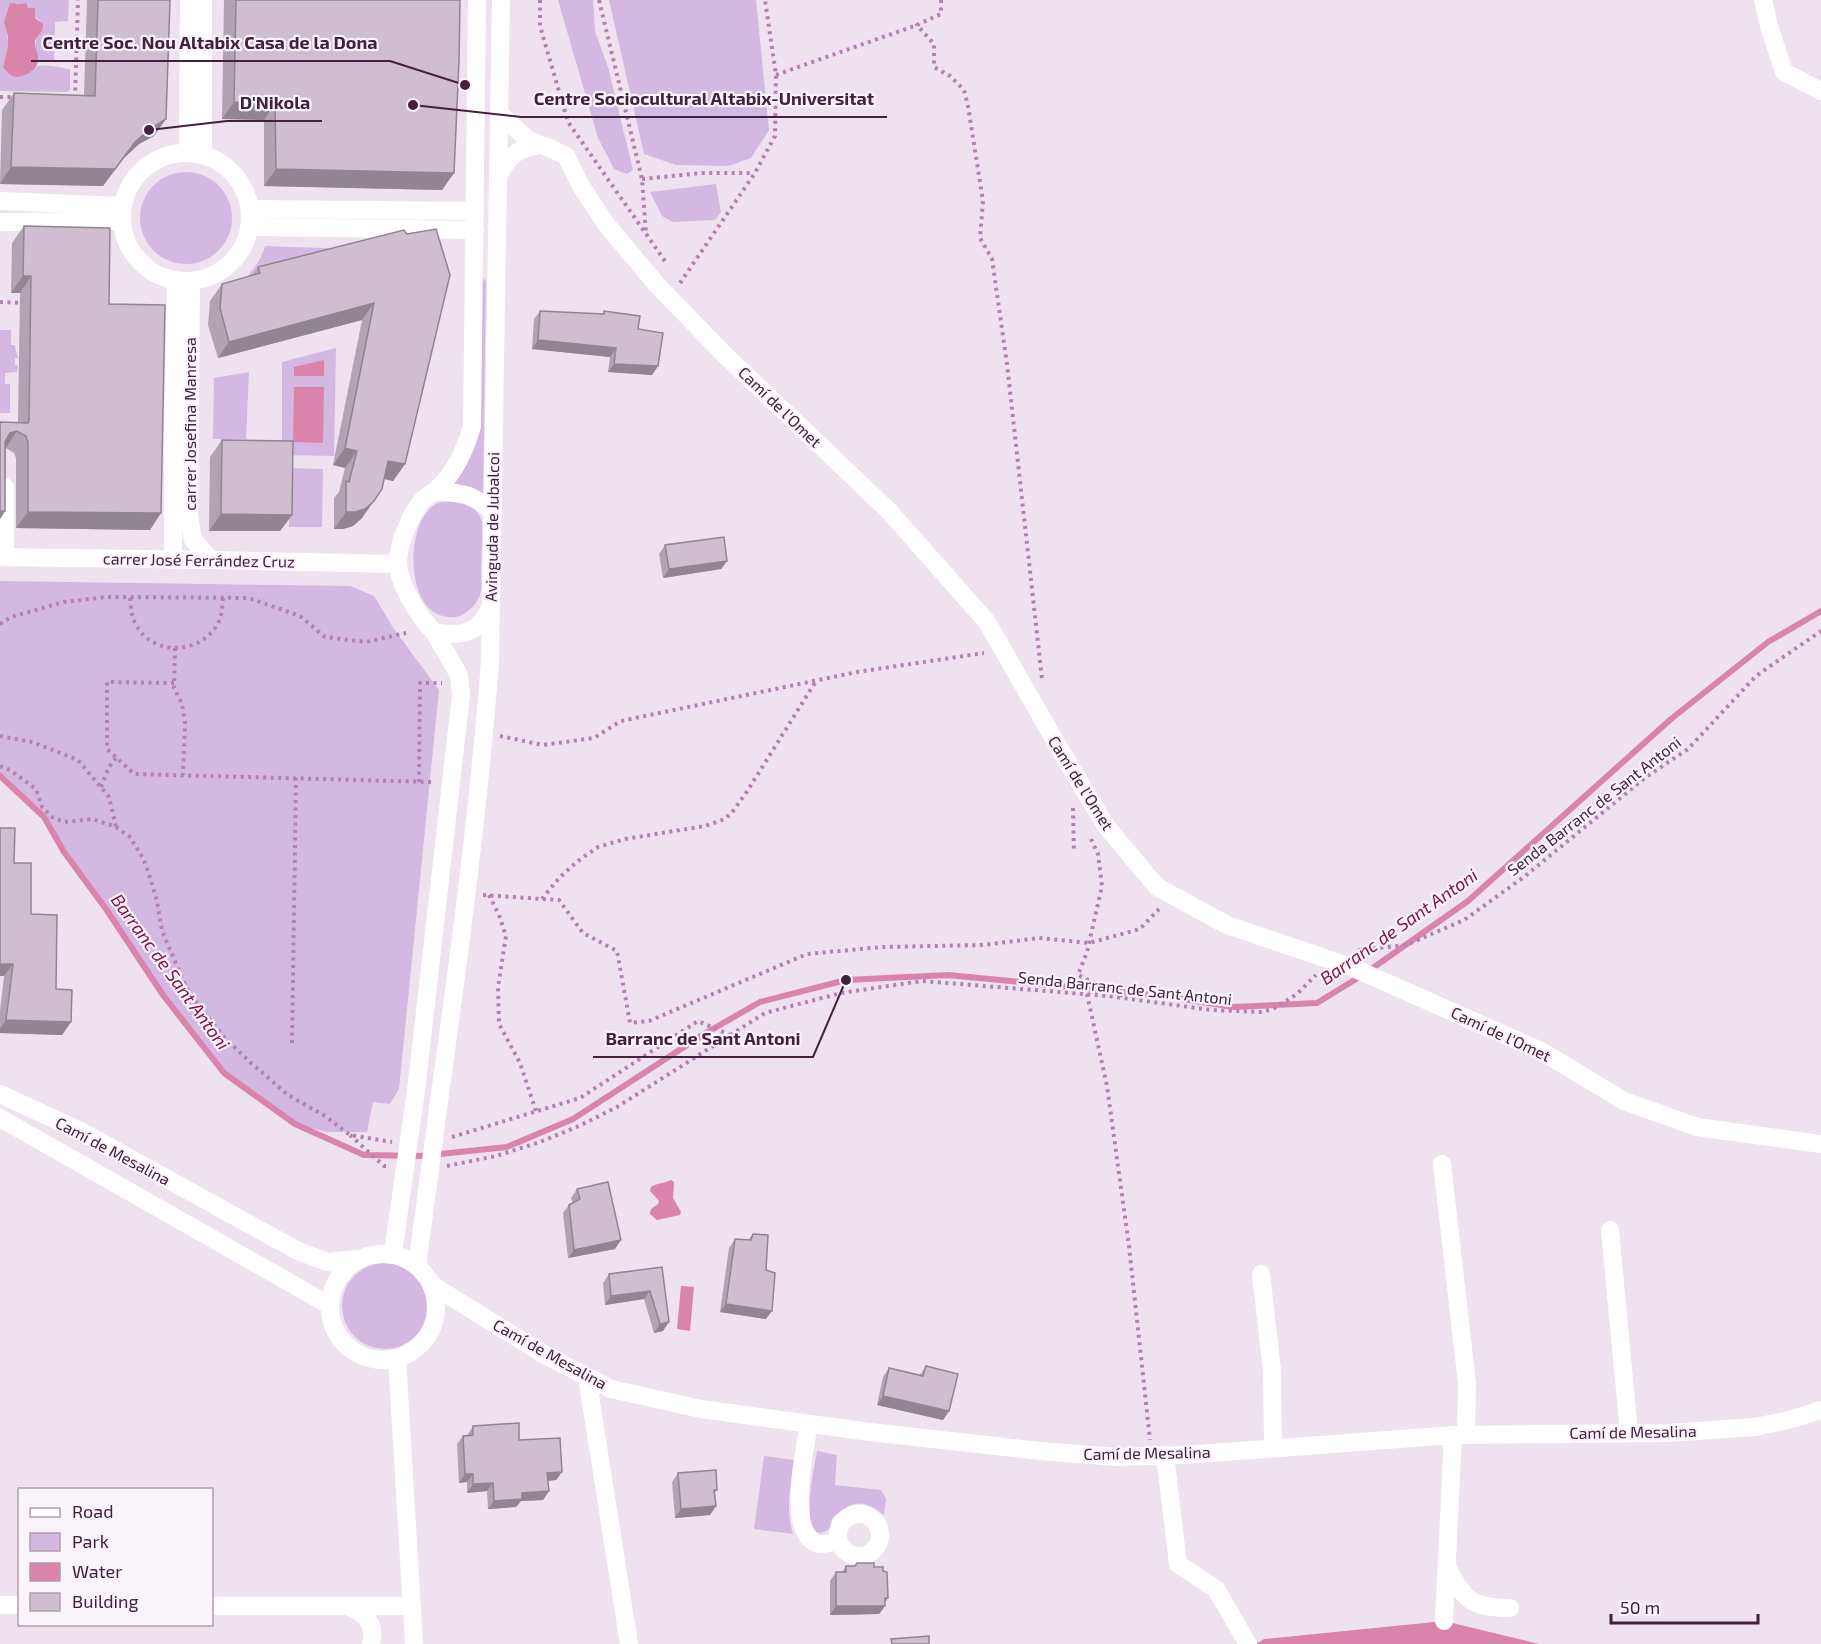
<svg xmlns="http://www.w3.org/2000/svg" width="1821" height="1644" viewBox="0 0 1821 1644" font-family="'Exo 2',sans-serif">
	<style>
		.green { fill: #d3b9e2 }
		.water { fill: #da84ac }
		.lines { fill: none; stroke-linecap: round; stroke-linejoin: round }
		.stream { stroke: #da84ac; stroke-width: 6 }
		.path { stroke: #b67fb2; stroke-width: 4; stroke-dasharray: 3 4.5; stroke-linecap: butt }
		.minor { stroke: #fff; stroke-width: 18 }
		.minor-bridge { stroke: #fff; stroke-width: 18 }
		.wall { fill: #b1a3b2 }
		.shaded-wall { fill: #908591 }
		.building { fill: #cebecf; stroke: #908591; stroke-width: 1.5 }
		.labels { text-anchor: middle; stroke-width: 4.5; stroke-linejoin: round; paint-order: stroke }
		.street-label { font-size: 16px; fill: #42203e; stroke: #f9f3fa }
		.water-label { font-size: 18px; font-style: italic; fill: #861246; stroke: #f9f3fa }
		.leader { fill: none; stroke: #42203e; stroke-width: 2 }
		.callout-dot { fill: #42203e; stroke: #f9f3fa; stroke-width: 2 }
		.callout-label { font-size: 18px; text-anchor: middle; font-weight: bold; fill: #42203e; stroke: #f9f3fa; stroke-width: 4.5; stroke-linejoin: round; paint-order: stroke }
	</style>
	<rect width="100%" height="100%" fill="#ede2ee"/>
	<g class="green">
		<path d="M 0,0 L 69,0 L 68,21 L 55,22 L 54,60 L 38,60 L 35,47 L 39,20 C 29,13 30,7 16,3 C 0,20 8,23 8,43 C 8,51 5,59 3,66 L 17,77 C 25,76 28,70 35,67 C 41,64 64,67 70,70 L 70,90 L 66,92 L 0,91 Z"/>
		<path d="M 558,0 L 593,0 L 595,31 L 608,67 L 633,170 L 627,174 L 614,169 L 598,138 Z"/>
		<path d="M 609,0 L 756,0 L 769,130 L 751,158 L 728,166 L 676,165 L 644,154 Z"/>
		<circle cx="186" cy="218" r="46"/>
		<path d="M 716,184 L 721,212 L 715,220 L 673,222 L 662,216 L 650,192 Z"/>
		<path d="M 265,246 L 378,250 L 244,280 C 254,269 261,260 265,246 Z"/>
		<path d="M 483,278 L 486,282 L 483,494 L 452,484 L 461,473 L 481,282 Z"/>
		<path d="M 0,330 L 11,330 L 11,345 L 15,345 C 15,350 17,353 18,358 L 15,358 L 15,365 L 18,366 L 17,372 L 5,373 L 5,384 L 10,384 L 10,413 L 0,413 Z"/>
		<path d="M 336,348 L 334,456 L 282,455 L 282,362 Z"/>
		<path d="M 249,372 L 246,439 L 213,439 L 214,378 Z"/>
		<path d="M 290,468 L 323,469 L 322,527 L 289,527 Z"/>
		<path d="M 456,501 C 471,505 477,507 482,522 C 482,537 482,553 481,568 C 481,576 482,584 481,591 C 479,601 473,608 465,613 C 459,618 451,618 443,616 C 404,607 405,518 438,503 C 443,501 450,502 456,501 Z"/>
		<path d="M 0,581 L 350,586 L 374,596 L 394,629 L 439,690 L 399,1089 L 390,1104 L 373,1102 L 367,1132 L 327,1132 L 295,1124 L 224,1073 L 163,995 L 106,909 L 64,852 L 44,817 L 0,776 Z"/>
		<circle cx="385" cy="1306" r="43"/>
		<path d="M 817,1451 L 837,1455 L 835,1485 L 881,1490 L 886,1499 L 884,1515 C 871,1504 857,1498 843,1510 C 839,1512 835,1516 832,1519 C 830,1524 832,1528 826,1531 C 797,1546 815,1462 817,1451 Z"/>
		<path d="M 764,1456 L 794,1460 C 791,1484 785,1510 793,1534 L 754,1529 Z"/>
	</g>
	<g class="water">
		<path d="M 10,3 L 21,4 L 26,3 L 28,8 L 35,8 L 35,18 L 43,24 C 43,35 38,33 35,41 C 34,48 39,53 38,60 C 38,70 21,80 13,76 C 8,74 6,71 3,67 L 8,46 L 8,36 L 4,22 Z"/>
		<path d="M 324,360 L 324,376 L 294,376 L 294,367 Z"/>
		<path d="M 294,387 L 324,387 L 323,443 L 293,442 Z"/>
		<path d="M 671,1180 L 674,1182 L 673,1198 L 681,1212 L 680,1215 L 657,1220 L 650,1214 L 651,1209 L 658,1204 L 659,1201 L 650,1191 L 651,1187 C 657,1183 665,1183 671,1180 Z"/>
		<path d="M 681,1286 L 694,1287 L 690,1331 L 677,1329 Z"/>
		<path d="M 1444,1621 L 1539,1644 L 1256,1644 L 1264,1639 Z"/>
	</g>
	<g class="lines">
		<g class="stream">
			<path d="M 0,776 L 44,817 L 64,852 L 106,909 L 163,995 L 224,1073 L 295,1124 L 364,1155 L 421,1156 L 507,1147 L 573,1119 L 704,1034 L 760,1002 L 846,980 L 948,975 L 1163,996 L 1234,1007 L 1317,1003 L 1361,976"/>
			<path d="M 1370,970 L 1468,901 L 1671,719 L 1768,642 L 1821,611"/>
		</g>
		<g class="path">
			<path d="M 540,0 L 540,26 L 568,122 L 667,264"/>
			<path d="M 599,0 L 642,179 L 646,234"/>
			<path d="M 941,0 L 941,14 L 917,25 L 934,44 L 934,67 L 950,76 L 964,90 L 968,106 L 983,201 L 980,238 L 992,259 L 1007,364 L 1042,679"/>
			<path d="M 776,75 L 917,25"/>
			<path d="M 0,97 L 14,97"/>
			<path d="M 75,98 L 78,0"/>
			<path d="M 642,179 L 701,173 L 754,173"/>
			<path d="M 680,283 L 755,173 L 775,136 L 776,75 L 765,0"/>
			<path d="M 0,302 L 24,303"/>
			<path d="M 130,598 C 131,607 131,616 136,625 C 153,656 199,655 217,625 C 222,617 222,608 223,598"/>
			<path d="M 0,624 L 11,617 L 64,602 L 106,597 L 249,598 L 300,616 L 325,637 L 366,642 L 406,633"/>
			<path d="M 175,648 L 174,688 L 182,704 L 185,723 L 183,775"/>
			<path d="M 174,683 L 107,682 L 107,749 L 134,774 L 433,782"/>
			<path d="M 0,736 L 32,742 L 78,760 L 109,797 L 116,827"/>
			<path d="M 500,736 L 543,745 L 594,738 L 621,721 L 857,672 L 984,653"/>
			<path d="M 0,766 L 10,770 L 36,789 L 42,807 L 52,817 L 64,822 L 93,819 L 116,827 L 130,837 L 143,858 L 149,874 L 157,901 L 162,931 L 186,987 L 201,1009 L 224,1037 L 251,1063 L 288,1095 L 325,1116 L 350,1135 L 392,1142"/>
			<path d="M 419,782 L 420,683 L 442,683"/>
			<path d="M 101,787 L 109,767 L 116,758"/>
			<path d="M 1073,808 L 1074,853"/>
			<path d="M 1091,839 L 1098,854 L 1102,886 L 1087,952 L 1078,975 L 1125,997"/>
			<path d="M 483,895 L 559,900 L 583,933 L 617,951 L 630,1023 L 649,1021 L 807,954 L 882,947 L 983,945 L 1039,938 L 1089,943 L 1140,929 L 1159,909"/>
			<path d="M 489,895 L 499,915 L 506,936 L 498,987 L 499,1024 L 520,1063 L 536,1111"/>
			<path d="M 542,899 L 559,878 L 578,861 L 598,847 L 625,839 L 705,826 L 725,819 L 733,811 L 746,793 L 816,681"/>
			<path d="M 1358,950 L 1406,945 L 1464,920 L 1524,877 L 1646,777 L 1688,749 L 1756,676 L 1821,631"/>
			<path d="M 1087,994 L 1107,1086 L 1129,1246 L 1150,1440"/>
			<path d="M 292,1043 L 296,778"/>
			<path d="M 350,1135 L 384,1166 L 389,1166"/>
			<path d="M 452,1137 L 580,1098 L 698,1021 L 730,1035"/>
			<path d="M 447,1166 L 496,1156 L 540,1142 L 579,1126 L 617,1107 L 765,1013 L 841,993 L 922,981 L 1108,996 L 1212,1010 L 1261,1012 L 1273,1009 L 1297,994 L 1316,975"/>
		</g>
		<g class="minor">
			<path d="M 477,0 L 472,426 C 465,451 455,473 436,490 C 431,494 425,497 421,502 C 416,508 412,515 409,522 C 403,535 398,548 398,562 C 398,584 419,617 434,632 C 462,637 479,634 491,606"/>
			<path d="M 1763,0 L 1769,26 L 1784,72 L 1821,91"/>
			<path d="M 499,113 L 528,140 L 552,149 L 566,156 L 581,186 L 606,224 L 658,286 L 725,355 L 889,511 L 987,622 L 1062,753 L 1106,826 L 1157,887 L 1227,925 L 1351,967 L 1541,1051 L 1624,1101 L 1697,1127 L 1821,1144"/>
			<path d="M 188,152 L 189,0"/>
			<circle cx="186" cy="217" r="64"/>
			<path d="M 203,154 L 203,0"/>
			<path d="M 498,176 C 510,155 515,150 539,145"/>
			<path d="M 0,201 L 122,206"/>
			<path d="M 250,209 L 475,211"/>
			<path d="M 0,222 L 122,221"/>
			<path d="M 250,227 L 475,230"/>
			<path d="M 191,282 L 189,516 L 193,540 L 211,560"/>
			<path d="M 435,491 C 463,493 471,493 493,512"/>
			<path d="M 0,557 L 211,560 L 398,564"/>
			<path d="M 5,557 L 5,487"/>
			<path d="M 173,560 L 173,425 L 176,281"/>
			<path d="M 416,1091 L 461,695 L 459,675 L 434,632"/>
			<path d="M 0,1094 L 82,1132 L 298,1251 L 327,1262 L 357,1259"/>
			<path d="M 440,1094 C 460,950 479,806 490,661 L 501,0"/>
			<path d="M 0,1118 L 329,1305"/>
			<path d="M 1442,1164 L 1467,1383 L 1466,1435"/>
			<path d="M 1610,1230 L 1629,1433"/>
			<circle cx="383" cy="1307" r="53"/>
			<path d="M 1261,1274 L 1272,1370 L 1273,1448"/>
			<path d="M 432,1285 L 545,1355 L 611,1389 L 701,1409 L 870,1432 L 1040,1451 L 1116,1457 L 1185,1455 L 1453,1435 L 1668,1433 L 1755,1427 L 1789,1420 L 1821,1410"/>
			<path d="M 397,1358 L 414,1644"/>
			<path d="M 587,1377 L 629,1644"/>
			<path d="M 809,1424 C 805,1449 785,1535 819,1544 C 825,1545 832,1542 838,1541"/>
			<path d="M 1165,1455 L 1178,1564 L 1216,1589 L 1248,1644"/>
			<circle cx="859" cy="1535" r="21"/>
			<path d="M 1448,1568 C 1464,1601 1473,1608 1510,1608"/>
			<path d="M 0,1605 L 20,1605"/>
			<path d="M 212,1606 L 412,1606"/>
			<path d="M 349,1607 C 366,1613 376,1625 371,1644"/>
			<path d="M 1444,1621 L 1453,1435"/>
		</g>
		<g class="minor-bridge">
			<path d="M 393,1253 L 416,1091"/>
			<path d="M 417,1266 L 440,1094"/>
		</g>
	</g>
	<g class="wall">
		<path d="M 87,0 L 170,0 L 154,136 L 139,144 L 123,159 L 103,186 L 0,184 L 2,110 L 14,93 L 84,95 Z"/>
		<path d="M 224,0 L 460,0 L 454,173 L 442,190 L 264,186 L 264,120 L 222,119 Z"/>
		<path d="M 24,226 L 109,304 L 150,530 L 16,528 L 16,458 L 14,453 L 6,448 L 5,511 L 0,519 L 0,422 L 18,422 L 20,293 L 11,293 L 12,243 Z"/>
		<path d="M 404,230 L 405,464 L 393,481 L 384,479 L 362,518 L 353,526 L 343,529 L 334,529 L 334,498 L 339,492 L 345,468 L 333,465 L 362,320 L 218,358 L 208,325 L 210,301 L 222,284 L 252,275 L 258,267 Z"/>
		<path d="M 540,311 L 603,314 L 604,311 L 638,329 L 658,366 L 652,375 L 608,372 L 610,357 L 532,349 L 534,319 Z"/>
		<path d="M 222,440 L 292,515 L 280,531 L 209,531 L 210,457 Z"/>
		<path d="M 665,545 L 727,561 L 721,569 L 663,578 L 659,554 Z"/>
		<path d="M 0,828 L 14,863 L 56,989 L 71,1022 L 62,1035 L 0,1033 L 0,1011 L 4,976 L 0,976 Z"/>
		<path d="M 577,1189 L 615,1249 L 568,1258 L 563,1213 L 569,1205 L 573,1203 L 571,1198 Z"/>
		<path d="M 753,1234 L 766,1270 L 766,1319 L 720,1312 L 729,1248 L 735,1239 L 748,1240 Z"/>
		<path d="M 662,1267 L 663,1331 L 654,1333 L 644,1299 L 605,1305 L 603,1283 L 609,1274 Z"/>
		<path d="M 926,1366 L 949,1411 L 943,1420 L 877,1405 L 883,1377 L 889,1368 L 920,1375 Z"/>
		<path d="M 473,1426 L 519,1440 L 562,1472 L 556,1480 L 548,1481 L 549,1491 L 543,1500 L 521,1501 L 516,1507 L 488,1509 L 487,1491 L 467,1493 L 467,1482 L 459,1483 L 457,1444 L 463,1436 L 467,1436 Z"/>
		<path d="M 678,1473 L 717,1490 L 715,1493 L 716,1506 L 710,1515 L 675,1518 L 672,1482 Z"/>
		<path d="M 857,1563 L 874,1567 L 885,1601 L 885,1606 L 879,1614 L 830,1615 L 830,1581 L 836,1572 L 842,1572 L 846,1566 L 855,1566 Z"/>
	</g>
	<g class="shaded-wall">
		<path d="M 234,102 L 275,103 L 264,120 L 222,119 Z"/>
		<path d="M 166,119 L 154,136 L 139,144 L 123,159 L 103,186 L 0,184 L 11,167 L 135,142 L 151,128 Z"/>
		<path d="M 276,169 L 454,173 L 442,190 L 264,186 Z"/>
		<path d="M 23,276 L 31,276 L 20,293 L 11,293 Z"/>
		<path d="M 374,303 L 362,320 L 218,358 L 229,342 Z"/>
		<path d="M 538,340 L 616,348 L 610,357 L 532,349 Z"/>
		<path d="M 614,364 L 658,366 L 652,375 L 608,372 Z"/>
		<path d="M 17,431 L 6,448 L 0,449 L 10,433 Z"/>
		<path d="M 345,448 L 357,451 L 345,468 L 333,465 Z"/>
		<path d="M 388,461 L 405,464 L 393,481 L 377,477 Z"/>
		<path d="M 374,501 L 362,518 L 353,526 L 343,529 L 334,529 L 346,512 Z"/>
		<path d="M 0,511 L 5,511 L 0,519 Z"/>
		<path d="M 28,512 L 161,513 L 150,530 L 16,528 Z"/>
		<path d="M 221,514 L 292,515 L 280,531 L 209,531 Z"/>
		<path d="M 727,561 L 721,569 L 663,578 L 669,569 Z"/>
		<path d="M 0,964 L 13,964 L 4,976 L 0,976 Z"/>
		<path d="M 6,1020 L 71,1022 L 62,1035 L 0,1033 L 0,1029 Z"/>
		<path d="M 621,1240 L 615,1249 L 568,1258 L 574,1250 Z"/>
		<path d="M 650,1291 L 644,1299 L 605,1305 L 611,1296 Z"/>
		<path d="M 726,1304 L 772,1311 L 766,1319 L 720,1312 Z"/>
		<path d="M 669,1322 L 663,1331 L 654,1333 L 660,1324 Z"/>
		<path d="M 883,1396 L 949,1411 L 943,1420 L 877,1405 Z"/>
		<path d="M 562,1472 L 556,1480 L 541,1481 L 547,1473 Z"/>
		<path d="M 465,1474 L 473,1474 L 467,1482 L 459,1483 Z"/>
		<path d="M 493,1483 L 487,1491 L 467,1493 L 473,1484 Z"/>
		<path d="M 549,1491 L 543,1500 L 521,1501 L 516,1507 L 488,1509 L 494,1501 L 522,1493 Z"/>
		<path d="M 716,1506 L 710,1515 L 675,1518 L 681,1509 Z"/>
		<path d="M 885,1598 L 888,1598 L 882,1606 L 885,1606 L 879,1614 L 830,1615 L 836,1606 Z"/>
	</g>
	<g class="building">
		<path d="M 98,0 L 170,0 L 166,119 L 151,128 L 135,142 L 115,169 L 11,167 L 14,93 L 95,96 Z"/>
		<path d="M 236,0 L 460,0 L 459,61 L 454,173 L 276,169 L 275,103 L 234,102 Z"/>
		<path d="M 24,226 L 110,228 L 109,304 L 165,305 L 161,513 L 28,512 L 28,442 L 26,436 L 17,431 L 10,433 L 5,442 L 5,511 L 0,511 L 0,422 L 28,423 L 29,421 L 31,276 L 23,276 Z"/>
		<path d="M 436,229 L 450,275 L 405,464 L 388,461 L 382,489 L 374,501 L 365,509 L 355,512 L 346,512 L 346,481 L 349,482 L 357,451 L 345,448 L 374,303 L 229,342 L 220,308 L 222,284 L 260,273 L 258,267 L 404,230 L 407,234 Z"/>
		<path d="M 540,311 L 604,314 L 604,311 L 640,316 L 638,329 L 663,333 L 658,366 L 614,364 L 616,348 L 538,340 Z"/>
		<path d="M 222,440 L 293,441 L 292,515 L 221,514 Z"/>
		<path d="M 724,537 L 727,561 L 669,569 L 665,545 Z"/>
		<path d="M 0,828 L 15,828 L 14,863 L 31,863 L 31,914 L 57,915 L 56,989 L 72,990 L 71,1022 L 6,1020 L 13,964 L 0,964 Z"/>
		<path d="M 608,1182 L 621,1240 L 574,1250 L 569,1205 L 580,1199 L 577,1189 Z"/>
		<path d="M 753,1234 L 768,1235 L 766,1270 L 775,1273 L 772,1311 L 726,1304 L 735,1239 L 751,1240 Z"/>
		<path d="M 662,1267 L 669,1322 L 660,1324 L 650,1291 L 611,1296 L 609,1274 Z"/>
		<path d="M 926,1366 L 958,1374 L 949,1411 L 883,1396 L 889,1368 L 923,1376 Z"/>
		<path d="M 519,1423 L 519,1440 L 560,1438 L 562,1472 L 547,1473 L 549,1491 L 522,1493 L 522,1499 L 494,1501 L 493,1483 L 473,1484 L 473,1474 L 465,1474 L 463,1436 L 473,1435 L 473,1426 Z"/>
		<path d="M 716,1470 L 717,1490 L 714,1490 L 716,1506 L 681,1509 L 678,1473 Z"/>
		<path d="M 857,1563 L 874,1563 L 874,1567 L 883,1567 L 883,1571 L 887,1572 L 888,1598 L 885,1598 L 885,1606 L 836,1606 L 836,1572 L 846,1572 L 846,1566 L 855,1566 Z"/>
		<path d="M 929,1636 L 929,1644 L 892,1644 L 891,1639 Z"/>
	</g>
	<g class="labels">
		<g class="street-label">
			<text transform="translate(780 407) rotate(44)" y="6">Camí de l'Omet</text>
			<text transform="translate(190 424) rotate(-90)" y="6">carrer Josefina Manresa</text>
			<text transform="translate(492 527) rotate(-89)" y="6">Avinguda de Jubalcoi</text>
			<text transform="translate(199 560) rotate(1)" y="6">carrer José Ferrández Cruz</text>
			<text transform="translate(1081 783) rotate(58)" y="6">Camí de l'Omet</text>
			<text transform="translate(1594 806) rotate(-38)" y="6">Senda Barranc de Sant Antoni</text>
			<text transform="translate(1125 988) rotate(6)" y="6">Senda Barranc de Sant Antoni</text>
			<text transform="translate(1501 1034) rotate(25)" y="6">Camí de l'Omet</text>
			<text transform="translate(113 1151) rotate(28)" y="6">Camí de Mesalina</text>
			<text transform="translate(550 1354) rotate(29)" y="6">Camí de Mesalina</text>
			<text transform="translate(1633 1432) rotate(-1)" y="6">Camí de Mesalina</text>
			<text transform="translate(1147 1453) rotate(-1)" y="6">Camí de Mesalina</text>
		</g>
		<g class="water-label">
			<text transform="translate(1399 927) rotate(-35)" y="6">Barranc de Sant Antoni</text>
			<text transform="translate(170 972) rotate(54)" y="6">Barranc de Sant Antoni</text>
		</g>
	</g>
	<path class="leader" d="M465 85L390 61H31M413 105L521 117H887M149 130L227 121H322M846 980L813 1057H593"/>
	<g class="callout-dot">
		<circle cx="465" cy="85" r="6"/>
		<circle cx="413" cy="105" r="6"/>
		<circle cx="149" cy="130" r="6"/>
		<circle cx="846" cy="980" r="6"/>
	</g>
	<g class="callout-label">
		<text x="210" y="49">Centre Soc. Nou Altabix Casa de la Dona</text>
		<text x="704" y="105">Centre Sociocultural Altabix-Universitat</text>
		<text x="275" y="109">D'Nikola</text>
		<text x="703" y="1045">Barranc de Sant Antoni</text>
	</g>
	<rect x="18" y="1488" width="195" height="138" fill="#f9f3fa" stroke="#b09faf" stroke-width="1.5"/>
	<rect x="30" y="1508" width="30" height="9" fill="#ffffff" stroke="#b09faf" stroke-width="1.5"/>
	<text x="72" y="1518" font-size="18" fill="#42203e">Road</text>
	<rect x="30" y="1533" width="30" height="18" fill="#d3b9e2" stroke="#b09faf" stroke-width="1.5"/>
	<text x="72" y="1548" font-size="18" fill="#42203e">Park</text>
	<rect x="30" y="1563" width="30" height="18" fill="#da84ac" stroke="#b09faf" stroke-width="1.5"/>
	<text x="72" y="1578" font-size="18" fill="#42203e">Water</text>
	<rect x="30" y="1593" width="30" height="18" fill="#cebecf" stroke="#b09faf" stroke-width="1.5"/>
	<text x="72" y="1608" font-size="18" fill="#42203e">Building</text>
	<path d="M1611 1614v9h147v-9" fill="none" stroke="#42203e" stroke-width="3"/>
	<text x="1620" y="1614" font-size="18" fill="#42203e" stroke="#f9f3fa" stroke-width="4.5" paint-order="stroke">50 m</text>
</svg>
